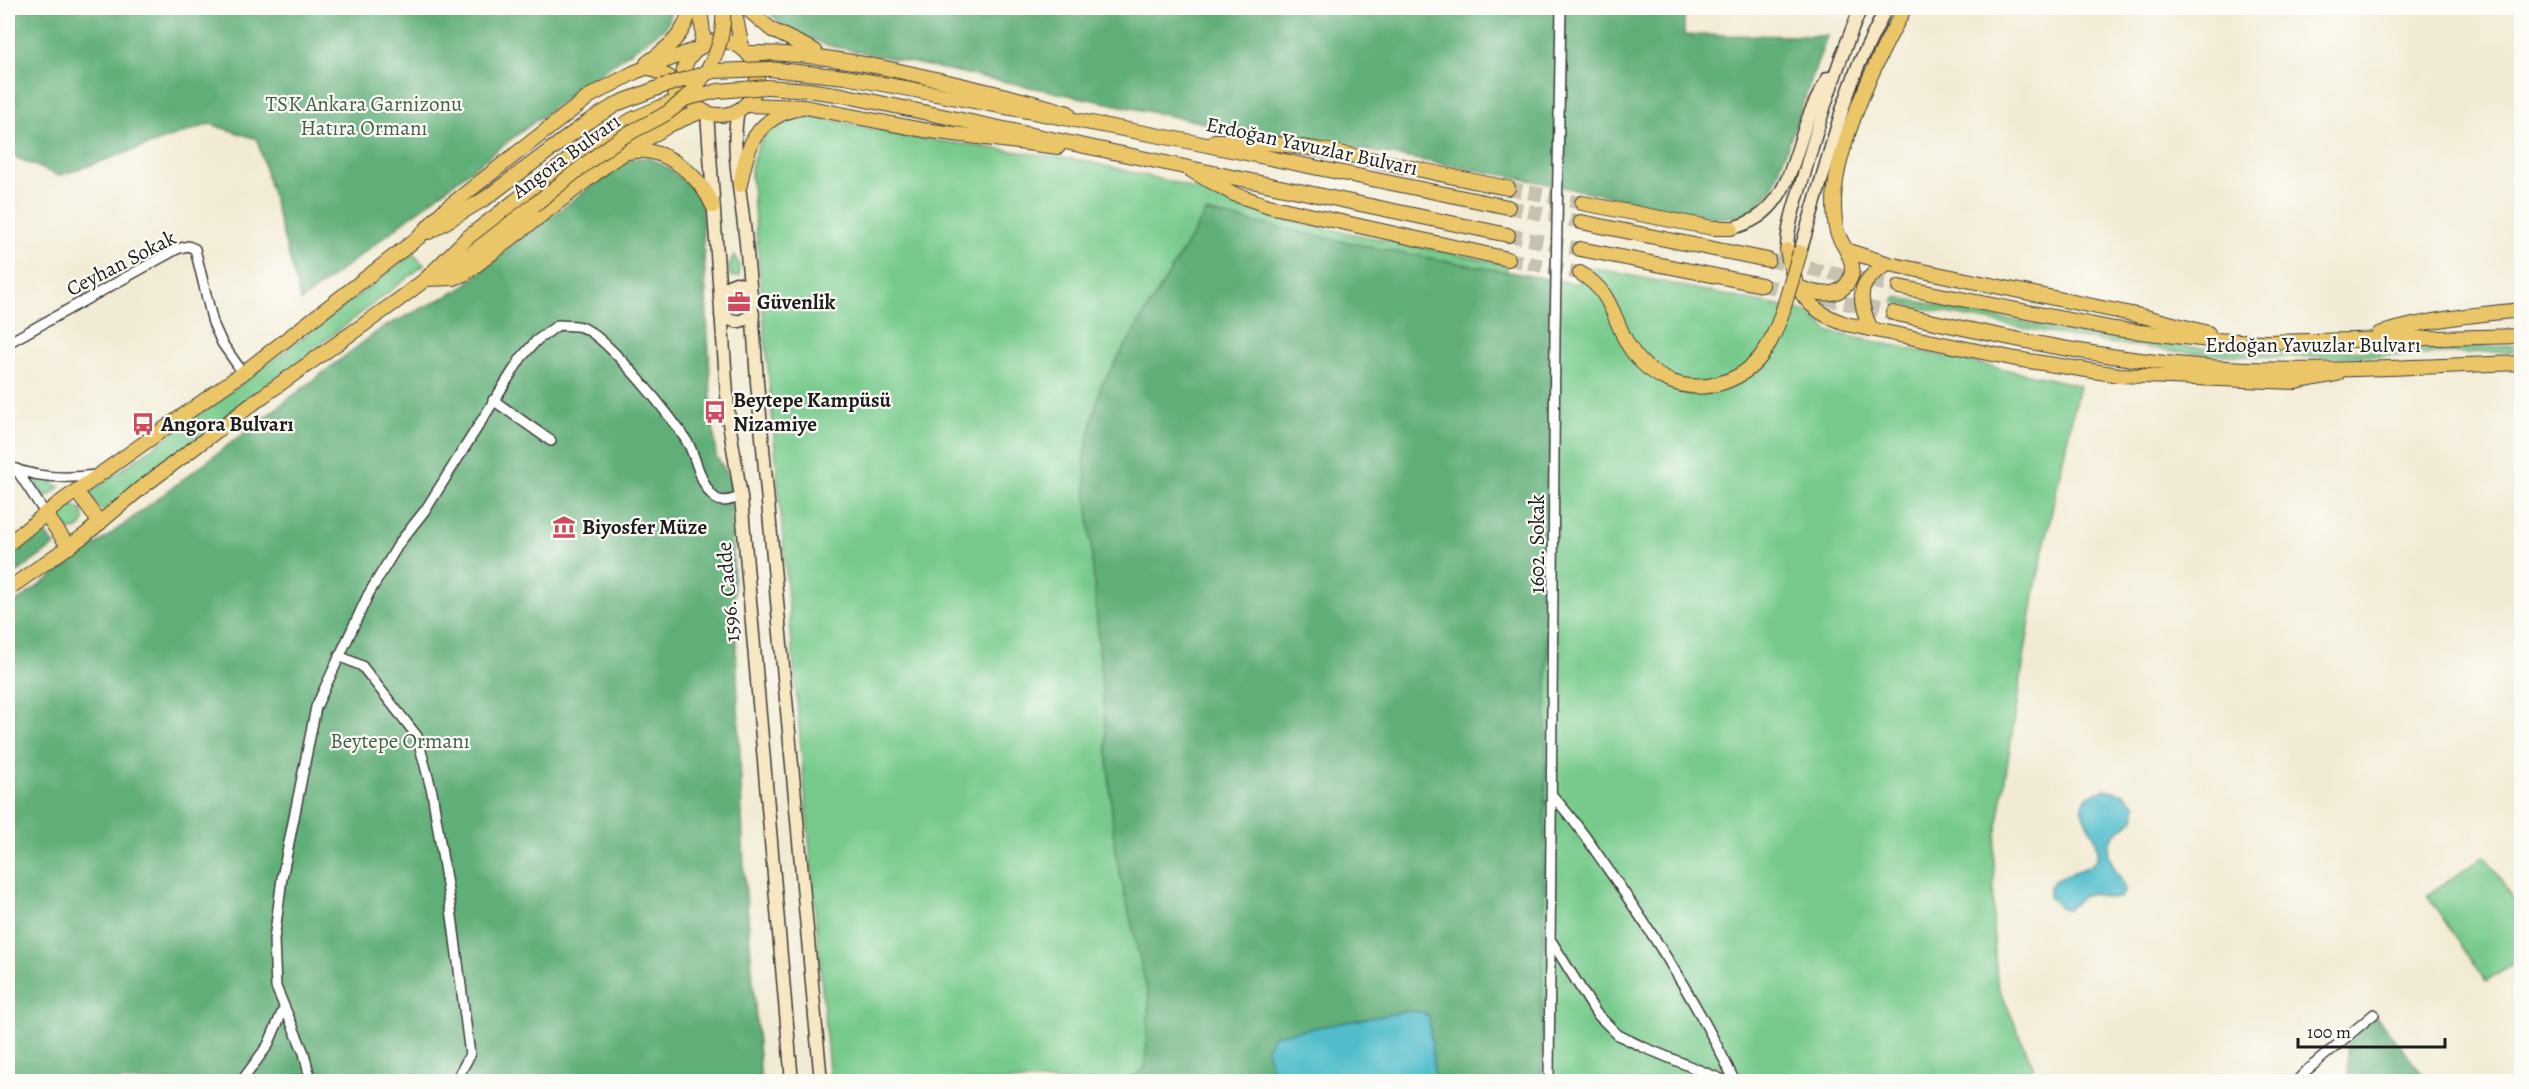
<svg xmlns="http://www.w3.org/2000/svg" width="2529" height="1089" viewBox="0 0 2529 1089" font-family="Alegreya,serif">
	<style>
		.green { fill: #77ca8c; stroke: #4a7354; stroke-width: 1.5 }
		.forest { fill: #61ae78; stroke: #3e654a; stroke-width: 1.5 }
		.water { fill: #51bdcc; stroke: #366c74; stroke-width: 1.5 }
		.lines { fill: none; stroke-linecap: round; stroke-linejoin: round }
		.primary-tunnel { stroke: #c7c2af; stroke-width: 14; stroke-dasharray: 14 7; stroke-linecap: butt }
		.street-casing { stroke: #3c3b38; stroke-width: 12 }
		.secondary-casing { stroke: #3c3b38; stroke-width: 15 }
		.primary-casing { stroke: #3c3b38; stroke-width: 16 }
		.street { stroke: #fff; stroke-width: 9 }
		.secondary { stroke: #f7e8c3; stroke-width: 12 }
		.primary { stroke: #ebc669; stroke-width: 14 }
		.primary-bridge-casing { stroke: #3c3b38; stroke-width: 16; stroke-linecap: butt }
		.primary-bridge { stroke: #ebc669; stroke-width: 14 }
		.labels { text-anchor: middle; stroke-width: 4.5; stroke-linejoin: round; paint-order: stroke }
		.park-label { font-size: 21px; fill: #406249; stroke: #fdfcf7 }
		.street-label { font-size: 21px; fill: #1c1c1c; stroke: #fdfcf7 }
		.poi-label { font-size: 21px; font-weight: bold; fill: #1c1c1c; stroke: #fdfcf7; text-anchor: start }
	</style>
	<rect width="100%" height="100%" fill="#fdfcf7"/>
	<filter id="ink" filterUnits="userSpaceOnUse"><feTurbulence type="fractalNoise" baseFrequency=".0167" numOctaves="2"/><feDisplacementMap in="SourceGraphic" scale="12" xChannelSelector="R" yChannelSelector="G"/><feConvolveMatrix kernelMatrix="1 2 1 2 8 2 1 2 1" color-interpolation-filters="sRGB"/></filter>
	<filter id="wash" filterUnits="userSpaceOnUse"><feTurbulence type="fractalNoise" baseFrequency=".008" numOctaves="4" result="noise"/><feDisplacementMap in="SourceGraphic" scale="24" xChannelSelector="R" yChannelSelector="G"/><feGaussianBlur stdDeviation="1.35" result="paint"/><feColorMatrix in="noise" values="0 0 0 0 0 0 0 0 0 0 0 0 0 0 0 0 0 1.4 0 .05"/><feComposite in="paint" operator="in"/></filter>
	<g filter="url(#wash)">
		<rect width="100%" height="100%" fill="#f2ebd4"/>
		<g class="green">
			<path d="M 812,116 L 918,138 L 1085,161 L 1176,183 L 1299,223 L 1505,264 L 1508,272 L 1580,284 L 1580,265 L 1807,312 L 1830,332 L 2079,385 L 2035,589 L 1994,849 L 1993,926 L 1997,983 L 2033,1066 L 2034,1081 L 830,1081 L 751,173 C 752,153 763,129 784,123 C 794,120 804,121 812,116 Z"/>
			<path d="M 413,254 L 424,265 L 102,511 L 89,493 L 232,391 Z"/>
			<path d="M 734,255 L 739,264 L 739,276 L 732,277 C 726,269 730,263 734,255 Z"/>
			<path d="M 1895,297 C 1997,317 2100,340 2204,348 C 2309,355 2416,348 2521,346 L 2521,351 C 2417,354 2312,361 2208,354 C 2101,346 1998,323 1893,302 Z"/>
			<path d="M 27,475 L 47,480 L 60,487 L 46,498 Z"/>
			<circle cx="72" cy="518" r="12"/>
			<path d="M 2485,856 L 2521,910 L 2521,958 L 2486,982 L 2427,895 Z"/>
		</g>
		<g class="forest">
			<path d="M 8,8 L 671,8 L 670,18 L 665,28 C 540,113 422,209 301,301 L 257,139 L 210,124 L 59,176 L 8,154 Z"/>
			<path d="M 763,8 L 1684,8 L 1684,35 L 1827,36 L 1773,188 C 1753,211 1749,217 1718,218 L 1508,176 L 1265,132 L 1224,127 L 826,45 L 788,29 Z"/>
			<path d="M 648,157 L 668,168 L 701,195 L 711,396 L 716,456 L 730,478 L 744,868 L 761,1081 L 8,1081 L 8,608 L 123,525 L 382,328 L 459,290 L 531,229 L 552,216 L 603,177 L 630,159 Z"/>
			<path d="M 1206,212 L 1374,248 L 1553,280 L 1541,1081 L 1126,1081 L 1145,1068 L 1149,999 L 1115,852 L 1084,457 L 1101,386 Z"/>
			<path d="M 41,528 L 55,545 L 8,579 L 8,555 Z"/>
			<path d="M 2374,1014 L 2429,1081 L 2349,1081 L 2346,1036 Z"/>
		</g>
		<g class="water">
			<path d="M 2105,789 L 2125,794 L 2136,805 L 2134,819 C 2128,824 2121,829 2115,834 C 2097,855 2122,872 2125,891 L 2120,898 L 2111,898 L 2091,893 L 2080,898 L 2069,909 L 2061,908 L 2049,897 L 2049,887 C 2061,868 2098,874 2098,852 C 2099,827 2057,803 2105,789 Z"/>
			<path d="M 1409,1011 L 1423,1012 L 1429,1017 L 1435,1081 L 1276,1081 L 1266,1048 L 1274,1035 Z"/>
		</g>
	</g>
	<g filter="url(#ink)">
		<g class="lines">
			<g class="primary-tunnel">
				<path d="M 1508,188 L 1582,203"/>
				<path d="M 1508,207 L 1581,222"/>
				<path d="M 1508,235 L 1580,249"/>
				<path d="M 1508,259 L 1580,273"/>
				<path d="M 1768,260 L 1899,287"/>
				<path d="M 1762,285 L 1893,313"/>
			</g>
			<g class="street-casing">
				<g id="street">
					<path d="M 8,343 L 177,249 L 188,246 L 195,249 L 213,323 L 222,343 L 243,373"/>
					<path d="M 493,400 L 551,441"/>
					<path d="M 8,466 C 35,478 67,479 96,475"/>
					<path d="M 16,469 L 45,513"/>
					<path d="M 339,656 L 362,666 L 417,736 L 432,792 L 452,916 L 470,1055 L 455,1082"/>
					<path d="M 1552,795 C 1579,825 1600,858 1623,891 C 1665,952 1703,1014 1735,1082"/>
					<path d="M 1552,942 L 1596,1013 L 1618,1035 L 1643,1047 L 1728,1082"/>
					<path d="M 241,1082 L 268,1045 L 284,1008"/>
					<path d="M 311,1082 L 304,1053 L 276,987 L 274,940 L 282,878 L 316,707 L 368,595 L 400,542 L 426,509 L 521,358 L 536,341 L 558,325 C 565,326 574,325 581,327 C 605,334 676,421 689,445 C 697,461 701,486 715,498 C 722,504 733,499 741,497"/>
					<path d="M 1549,1082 L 1555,332 L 1561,8"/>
					<path d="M 2296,1082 L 2306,1071 L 2374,1014"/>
				</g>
			</g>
			<g class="secondary-casing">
				<g id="secondary">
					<path d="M 738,110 C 731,145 740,190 744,225 C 750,278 754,330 757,382 L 821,1082"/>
					<path d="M 707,113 L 729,423 L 741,497 L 792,1082"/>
					<path d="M 1731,228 C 1788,216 1791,162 1809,116 C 1814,103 1821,91 1828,78"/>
					<path d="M 1787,250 C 1787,226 1796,202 1803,178 C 1819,121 1837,63 1861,8"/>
					<path d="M 1800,252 L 1843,107 L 1858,66 L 1886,8"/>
					<path d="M 720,298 L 726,287 L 736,283 L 747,286 L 751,294"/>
					<path d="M 721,315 C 735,323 740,324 753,314"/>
				</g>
			</g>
			<g class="primary-casing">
				<g id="primary">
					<path d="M 700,8 L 703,33 L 701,47"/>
					<path d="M 734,8 L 742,48"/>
					<path d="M 746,8 L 772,30 L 815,51"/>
					<circle cx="720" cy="78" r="37"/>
					<path d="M 748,53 C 817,52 885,67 952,83 C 991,92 1030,101 1068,113"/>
					<path d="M 647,63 C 668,48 686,34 690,8"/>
					<path d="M 648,67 L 669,77 L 677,98 L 677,115"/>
					<path d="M 769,69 L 845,77 L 1187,141 L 1508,207"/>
					<path d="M 767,87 L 808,90 L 842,95 L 1508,235"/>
					<path d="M 746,105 L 805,107 L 923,130 L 1058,147"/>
					<path d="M 1215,141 C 1315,140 1411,170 1508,188"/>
					<path d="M 629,152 C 664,144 700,176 713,206"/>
					<path d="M 1192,171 L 1234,194 L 1269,206 L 1508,259"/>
					<path d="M 740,185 C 747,147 754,120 796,109"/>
					<path d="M 1582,203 L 1713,228 L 1731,228"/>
					<path d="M 1581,222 L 1768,260"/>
					<path d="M 429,232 L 486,198 L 589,121 L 619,103 L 663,86"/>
					<path d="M 1580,249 L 1762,285"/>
					<path d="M 1787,250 C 1794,290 1807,311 1846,324 L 2016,359 L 2119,375 L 2296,382 L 2337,374"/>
					<path d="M 1848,251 L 1889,264 L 2146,317 L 2208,333"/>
					<path d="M 1580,273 C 1610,291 1611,311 1625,339 C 1643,375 1683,395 1721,383 C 1758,372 1772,344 1783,310"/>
					<path d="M 433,275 L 455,266 L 534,205"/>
					<path d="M 426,279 L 454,278 L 466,273 L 613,160 L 671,124 L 702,111"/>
					<path d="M 1798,287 C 1815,294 1840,300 1850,279 C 1858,261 1842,247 1837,232 C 1834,222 1834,211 1834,200 C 1836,145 1878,55 1905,8"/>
					<path d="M 1899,287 L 2115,329 L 2209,340 L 2267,342 L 2522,336"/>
					<path d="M 1893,313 C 2003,337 2113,362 2225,368 C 2324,373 2423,366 2522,363"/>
					<path d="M 1871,329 C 1857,299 1856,280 1889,264"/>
					<path d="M 2379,334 C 2429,319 2470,315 2522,310"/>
					<path d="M 76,491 L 100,523"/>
					<path d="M 45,513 L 69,547"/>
					<path d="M 8,544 L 58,504 L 243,373 L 419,237 L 443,211 L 590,96 L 635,72 L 697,49"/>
					<path d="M 8,589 L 85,535 L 141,488 L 263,396 L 397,301 L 426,279 L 467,238 L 576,154 L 633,119 L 668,104"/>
				</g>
			</g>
			<use href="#street" class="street"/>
			<use href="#secondary" class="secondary"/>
			<use href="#primary" class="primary"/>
			<g class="primary-bridge-casing">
				<g id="primary-bridge">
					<path d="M 663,86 L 714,71 L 769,69"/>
					<path d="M 684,99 L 718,91 L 767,87"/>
					<path d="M 534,205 C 562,183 589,160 618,140 C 634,129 651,123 667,113 C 701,89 726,51 723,8"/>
					<path d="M 1783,310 L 1800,252"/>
				</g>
			</g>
			<use href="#primary-bridge" class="primary-bridge"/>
		</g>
	</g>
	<defs>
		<g id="office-bare" transform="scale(1.8)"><path d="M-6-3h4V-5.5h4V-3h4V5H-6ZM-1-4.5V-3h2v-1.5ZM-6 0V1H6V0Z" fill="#d1495b" stroke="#fdfcf7" stroke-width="2.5" paint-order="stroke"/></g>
		<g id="bus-bare" transform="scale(1.8)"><path d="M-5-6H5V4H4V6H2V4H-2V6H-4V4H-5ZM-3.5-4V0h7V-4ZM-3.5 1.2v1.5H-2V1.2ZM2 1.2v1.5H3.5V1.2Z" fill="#d1495b" stroke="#fdfcf7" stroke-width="2.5" paint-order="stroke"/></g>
		<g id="museum-bare" transform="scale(1.8)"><path d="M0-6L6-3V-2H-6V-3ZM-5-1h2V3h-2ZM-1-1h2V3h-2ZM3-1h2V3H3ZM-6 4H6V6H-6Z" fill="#d1495b" stroke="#fdfcf7" stroke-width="2.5" paint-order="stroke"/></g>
	</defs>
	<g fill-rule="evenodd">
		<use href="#office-bare" x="739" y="302"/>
		<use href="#bus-bare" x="715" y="412"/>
		<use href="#bus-bare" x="143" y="424"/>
		<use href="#museum-bare" x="564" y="527"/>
	</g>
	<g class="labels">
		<g class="park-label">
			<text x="364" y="111">TSK Ankara Garnizonu<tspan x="364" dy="24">Hatıra Ormanı</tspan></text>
			<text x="400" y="748">Beytepe Ormanı</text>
		</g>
		<g class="street-label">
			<text transform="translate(1312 146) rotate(12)" y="7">Erdoğan Yavuzlar Bulvarı</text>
			<text transform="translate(566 156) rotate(-36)" y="7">Angora Bulvarı</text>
			<text transform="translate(121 263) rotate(-27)" y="7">Ceyhan Sokak</text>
			<text x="2313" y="352">Erdoğan Yavuzlar Bulvarı</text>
			<text transform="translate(1537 544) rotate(-90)" y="7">1602. Sokak</text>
			<text transform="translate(728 592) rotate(-95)" y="7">1596. Cadde</text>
		</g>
		<g class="poi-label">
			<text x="757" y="309">Güvenlik</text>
			<text x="733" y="407">Beytepe Kampüsü<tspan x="733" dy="24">Nizamiye</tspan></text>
			<text x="161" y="431">Angora Bulvarı</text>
			<text x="582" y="534">Biyosfer Müze</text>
		</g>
	</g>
	<rect width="2529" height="1089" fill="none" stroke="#fdfcf7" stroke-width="30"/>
	<path d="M2298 1038v9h147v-9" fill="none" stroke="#1c1c1c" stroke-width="3"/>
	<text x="2307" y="1038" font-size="18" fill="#1c1c1c" stroke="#fdfcf7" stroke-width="4.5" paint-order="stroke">100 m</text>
</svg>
